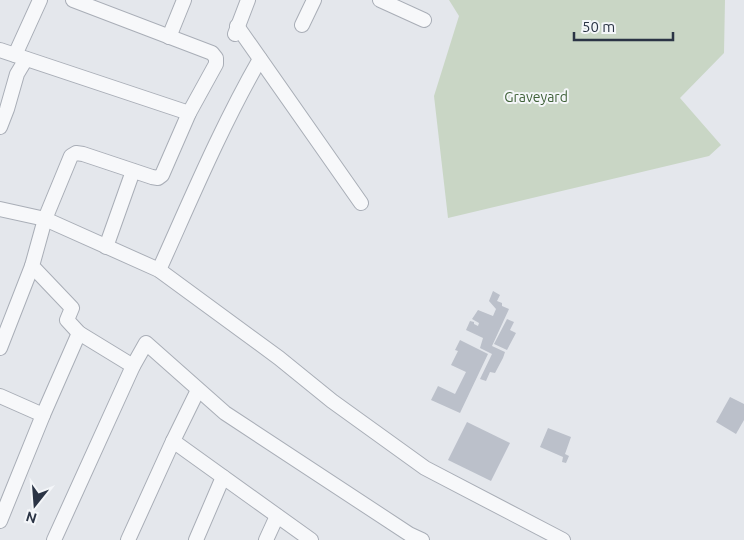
<svg xmlns="http://www.w3.org/2000/svg" width="744" height="540" viewBox="0 0 744 540" font-family="Ubuntu,sans-serif">
	<style>
		.green { fill: #c9d6c5 }
		.building { fill: #bbc0ca }
		.lines { fill: none; stroke-linecap: round; stroke-linejoin: round }
		.minor-casing { stroke: #a9aeb7; stroke-width: 16 }
		.minor { stroke: #f7f8fa; stroke-width: 14 }
		.labels { text-anchor: middle; stroke-width: 4; stroke-linejoin: round; paint-order: stroke }
		.park-label { font-size: 14px; fill: #3f6138; stroke: #f4f6f9 }
	</style>
	<rect width="100%" height="100%" fill="#e4e7ec"/>
	<path class="green" d="M 449,0 L 725,0 L 724,53 L 680,98 L 721,145 L 709,156 L 448,218 L 434,96 L 459,16 Z"/>
	<g class="building">
		<path d="M 493,291 L 500,295 L 497,301 L 502,303 L 502,306 L 509,309 L 492,346 L 505,352 L 503,358 L 495,373 L 490,372 L 486,381 L 480,379 L 492,354 L 480,348 L 483,338 L 466,330 L 470,321 L 474,322 L 474,324 L 478,326 L 479,323 L 472,319 L 478,310 L 493,316 L 496,309 L 489,301 Z"/>
		<path d="M 507,319 L 514,322 L 510,330 L 516,333 L 507,350 L 494,344 Z"/>
		<path d="M 460,340 L 488,354 L 460,413 L 431,400 L 438,386 L 455,394 L 466,372 L 451,365 L 458,351 L 455,350 Z"/>
		<path d="M 730,397 L 744,404 L 744,420 L 736,434 L 716,422 Z"/>
		<path d="M 467,422 L 510,443 L 491,481 L 448,460 Z"/>
		<path d="M 548,428 L 571,437 L 565,454 L 569,456 L 566,463 L 562,462 L 563,457 L 540,447 Z"/>
	</g>
	<g class="lines">
		<g class="minor-casing">
			<g id="minor">
				<path d="M 73,0 L 212,53 L 216,58 L 216,64 L 189,113 L 162,175 L 158,178 L 152,177 L 83,154 L 76,153 L 71,156 L 45,219 L 32,266 L 72,308 L 67,320 L 79,333 L 133,366"/>
				<path d="M 380,0 L 424,20"/>
				<path d="M 302,25 L 314,0"/>
				<path d="M 237,26 L 361,203"/>
				<path d="M 235,34 L 248,0"/>
				<path d="M 169,37 L 184,0"/>
				<path d="M 0,50 L 189,113"/>
				<path d="M 15,55 L 40,0"/>
				<path d="M 0,127 L 7,109 L 17,74 L 26,59"/>
				<path d="M 0,209 L 45,219 L 159,270 L 279,358 L 332,401 L 425,468 L 563,540"/>
				<path d="M 106,247 L 133,171"/>
				<path d="M 159,270 C 191,199 221,127 260,59"/>
				<path d="M 0,348 L 32,266"/>
				<path d="M 0,396 L 43,415"/>
				<path d="M 173,441 L 311,540"/>
				<path d="M 0,521 L 43,415 L 79,333"/>
				<path d="M 54,540 L 133,366 L 146,343 L 225,413 L 409,534 L 422,540"/>
				<path d="M 128,540 L 173,441 L 198,390"/>
				<path d="M 196,540 L 223,477"/>
				<path d="M 266,540 L 277,516"/>
			</g>
		</g>
		<use href="#minor" class="minor"/>
	</g>
	<g class="labels">
		<g class="park-label">
			<text x="536" y="102">Graveyard</text>
		</g>
	</g>
	<g transform="translate(35 505) rotate(197)" stroke="#f4f6f9" stroke-width="4" paint-order="stroke">
	<path d="M0-4L9 19L0 12L-9 19Z" fill="#2b3445"/>
	<text y="-8" font-size="14" font-weight="bold" text-anchor="middle" fill="#2b3445">N</text>
	</g>
	<path d="M574 32v8h99v-8" fill="none" stroke="#2b3445" stroke-width="2.5"/>
	<text x="582" y="32" font-size="15" fill="#2b3445" stroke="#f4f6f9" stroke-width="4" paint-order="stroke">50 m</text>
</svg>
